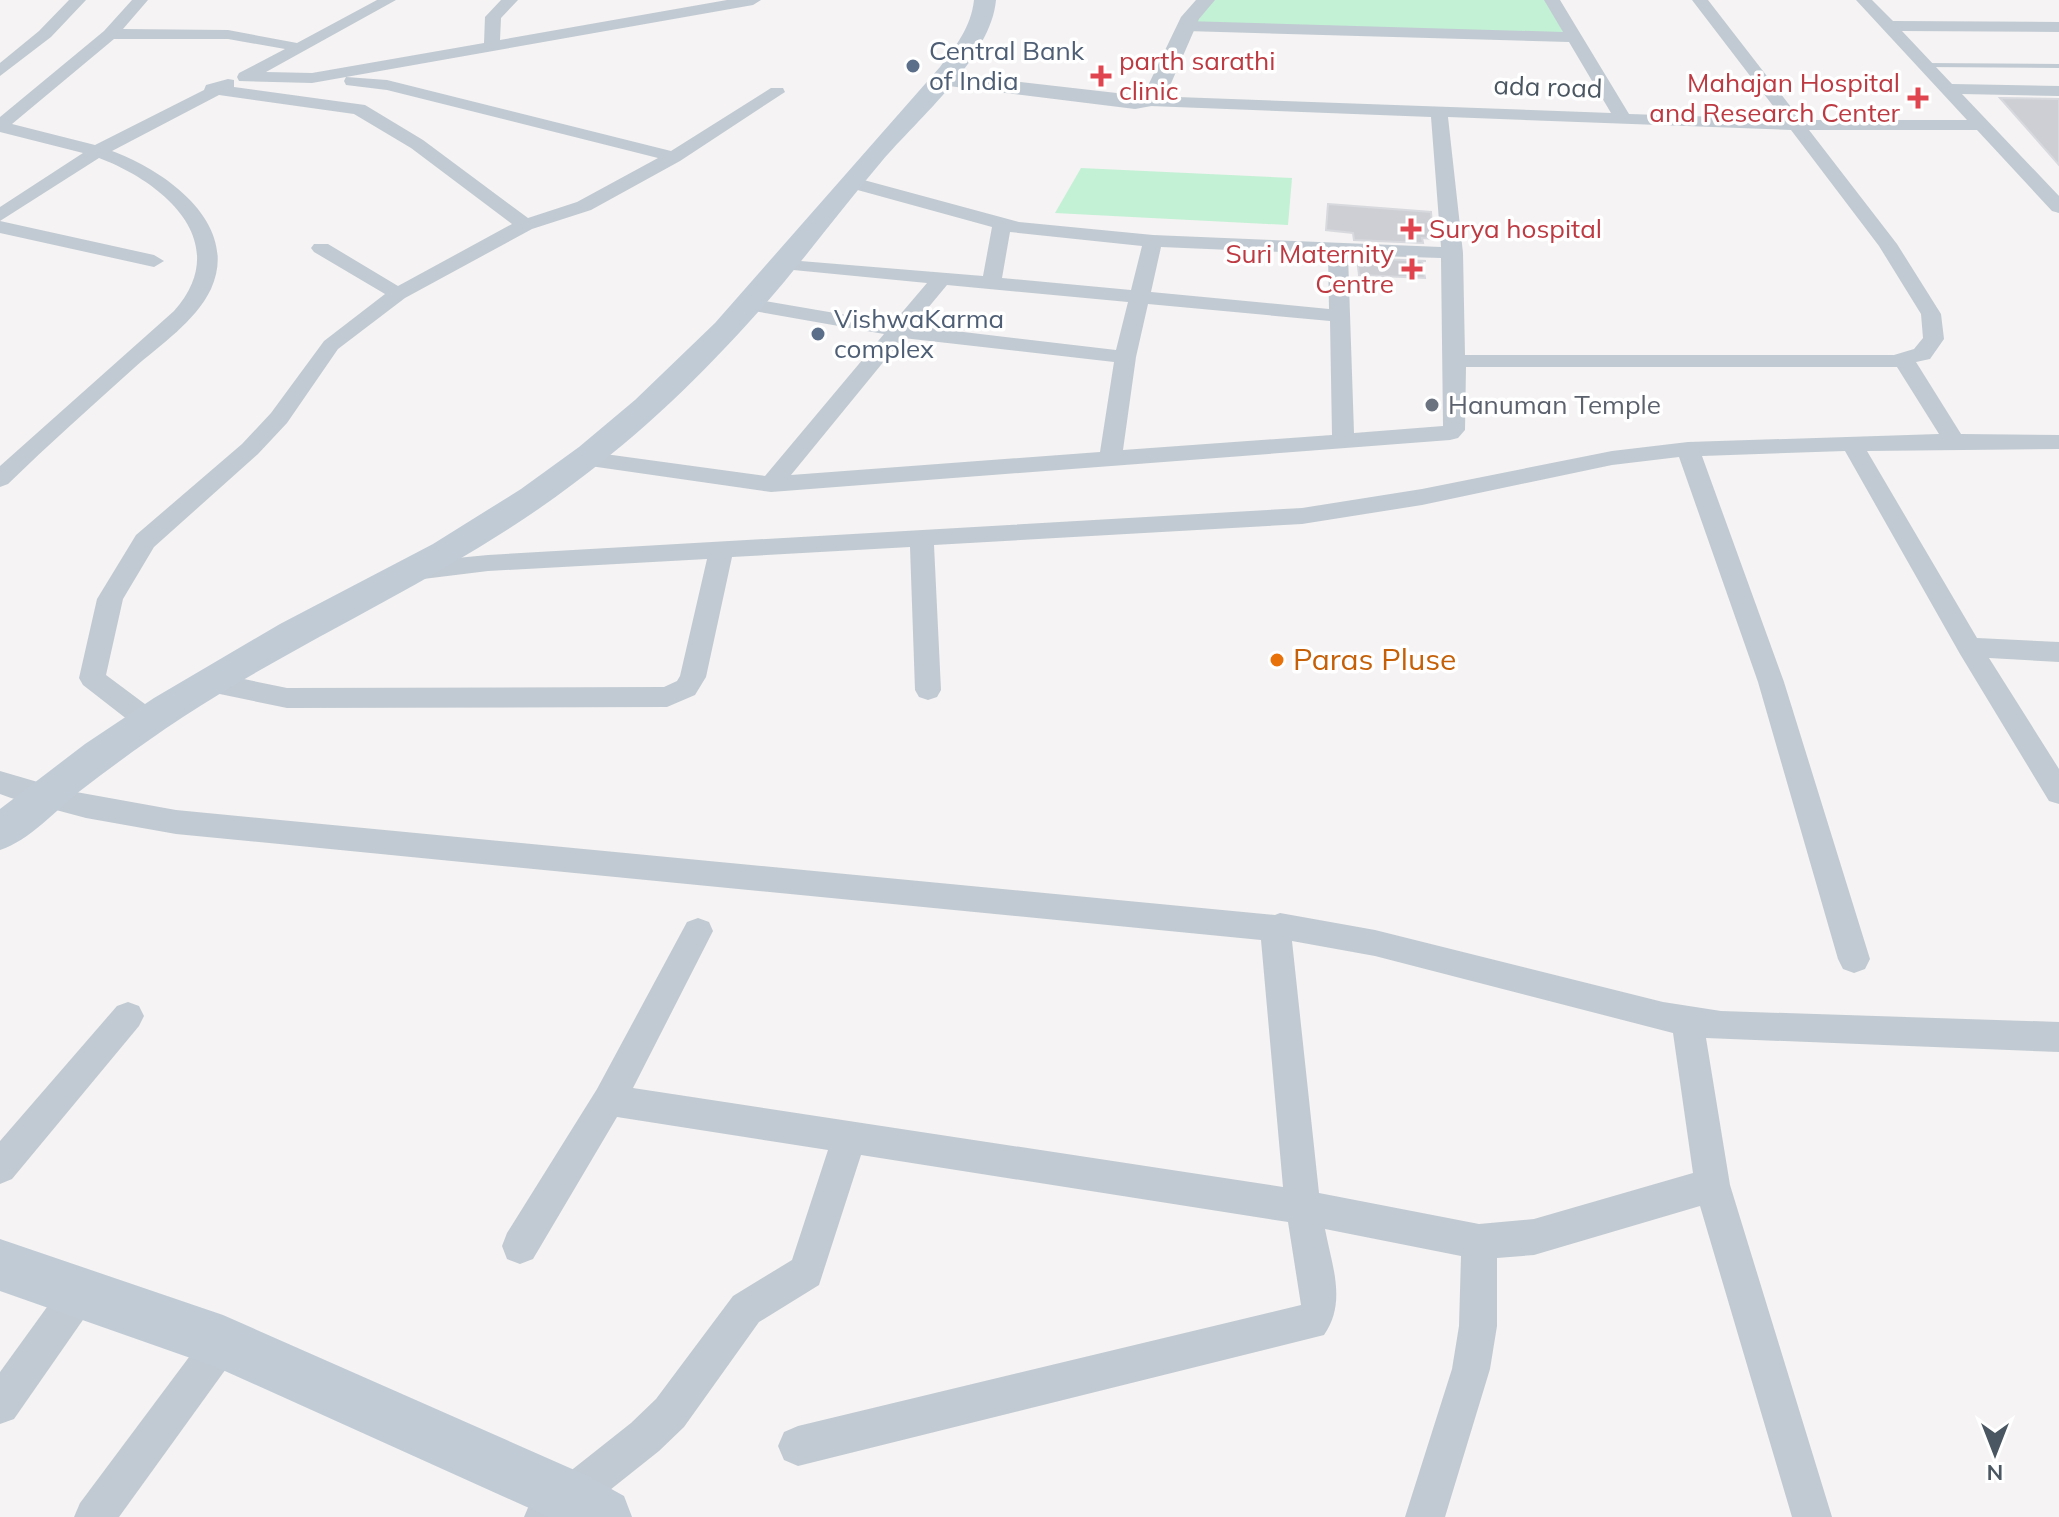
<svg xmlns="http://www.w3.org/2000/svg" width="2059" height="1517" viewBox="0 0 2059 1517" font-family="Mulish,sans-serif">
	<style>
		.green { fill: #c3f1d5 }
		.building { fill: #cdcfd5; stroke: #d7d9de; stroke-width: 2 }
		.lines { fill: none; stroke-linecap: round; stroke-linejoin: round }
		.service { fill: #c1cad2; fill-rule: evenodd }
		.minor { fill: #c1cad2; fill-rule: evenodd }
		.tertiary { fill: #c1cad2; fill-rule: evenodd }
		.secondary { fill: #c1cbd6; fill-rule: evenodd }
		.service-dot { fill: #5c6f8a; stroke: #fff; stroke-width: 3 }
		.health-dot { fill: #e0444e; stroke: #fff; stroke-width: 3 }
		.worship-dot { fill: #6b7280; stroke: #fff; stroke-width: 3 }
		.food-dot { fill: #e8710a; stroke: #fff; stroke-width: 3 }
		.labels { text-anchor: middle; stroke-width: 7; stroke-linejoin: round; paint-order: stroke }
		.far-service-label { font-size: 26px; fill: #4e5e75; stroke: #fff; text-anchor: start }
		.far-health-label { font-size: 26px; fill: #be3a42; stroke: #fff; text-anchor: start }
		.far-street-label { font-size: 26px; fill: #4a5661; stroke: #fff }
		.far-worship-label { font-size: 26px; fill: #5b616d; stroke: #fff; text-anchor: start }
		.food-label { font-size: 30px; fill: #c56008; stroke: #fff; text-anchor: start }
	</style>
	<rect width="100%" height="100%" fill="#f5f3f3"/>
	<g class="green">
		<path d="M 1213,0 L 1545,0 L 1564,33 L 1195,24 Z"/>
		<path d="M 1081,168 L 1292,178 L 1288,225 L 1055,213 Z"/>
	</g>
	<g class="building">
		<path d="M 2000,98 L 2059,99 L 2059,165 Z"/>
		<path d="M 1328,204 L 1431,212 L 1433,239 L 1422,238 L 1423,243 L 1354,240 L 1353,233 L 1326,230 Z"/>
		<path d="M 1357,258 L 1426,261 L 1422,261 L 1425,278 L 1359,275 Z"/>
	</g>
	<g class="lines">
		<path class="service" d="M 1923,63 L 2059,64 L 2059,68 L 1926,67 L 1923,67 Z"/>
		<g class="minor">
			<path d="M 69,0 L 86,0 L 51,37 L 0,76 L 0,63 L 39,31 Z"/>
			<path d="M 132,0 L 148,0 L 123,29 L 228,30 L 297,43 L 377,0 L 396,0 L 266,72 L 312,73 L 484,43 L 485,17 L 501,0 L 518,0 L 501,18 L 500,40 L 727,0 L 761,0 L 753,5 L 312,83 L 239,81 L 237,77 L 239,73 L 285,49 L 228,39 L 114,39 L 12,124 L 95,145 L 204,90 L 206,85 L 228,79 L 234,80 L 234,87 L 365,105 L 423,140 L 528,218 L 577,202 L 658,158 L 387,90 L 346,85 L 344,81 L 346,77 L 387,80 L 671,151 L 771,88 L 783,88 L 785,92 L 680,161 L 591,210 L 532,229 L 405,298 L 338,349 L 287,423 L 258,454 L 154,547 L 123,599 L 106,675 L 157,713 L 161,720 L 157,727 L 147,730 L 137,727 L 83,685 L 79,678 L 97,599 L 136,535 L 242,444 L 271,413 L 324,341 L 385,294 L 314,252 L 311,248 L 314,244 L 328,244 L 398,286 L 512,224 L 411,148 L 354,114 L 219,95 L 112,151 C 164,170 241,223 211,289 C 195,322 161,344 134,368 C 92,406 49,444 8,484 L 0,487 L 0,466 L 174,311 C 235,242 163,182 99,158 L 0,221 L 0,207 L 83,153 L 0,132 L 0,117 L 104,31 Z"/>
			<path d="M 1544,0 L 1560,0 L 1629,114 L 1783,119 L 1692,0 L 1708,0 L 1801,120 L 1967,120 L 1856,0 L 1872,0 L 1893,21 L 2059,22 L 2059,32 L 1902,31 L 1952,84 L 2059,86 L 2059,96 L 1962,94 L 2059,196 L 2059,213 L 2052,211 L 1977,130 L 1809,130 L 1897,244 L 1941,314 L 1944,339 L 1930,359 L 1916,362 L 1961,434 L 2059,435 L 2059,449 L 1867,451 L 1977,638 L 2059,642 L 2059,662 L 1989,658 L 2059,769 L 2059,804 L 2049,801 L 1960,654 L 1845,451 L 1702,456 L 1784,682 L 1870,959 L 1865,969 L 1854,973 L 1843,969 L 1838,959 L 1758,682 L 1679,457 L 1612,465 L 1422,505 L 1302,524 L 934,545 L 941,690 L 937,697 L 928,700 L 919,697 L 915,690 L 910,547 L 732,557 L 706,677 L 695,695 L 667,707 L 287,708 L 210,692 L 201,689 L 197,682 L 201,675 L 210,672 L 287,688 L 664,687 L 677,681 L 680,676 L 707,559 L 488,571 L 415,580 L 406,577 L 403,571 L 406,565 L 415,562 L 488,555 L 1302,508 L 1422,489 L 1612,451 L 1688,442 L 1939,434 L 1897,367 L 1466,367 L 1465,430 L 1458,438 L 1450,440 L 771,492 L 583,465 L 575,463 L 572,458 L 575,453 L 583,451 L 765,476 L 884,334 L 748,310 L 741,308 L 738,304 L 741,300 L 748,298 L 893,323 L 927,283 L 783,269 L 773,263 L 776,259 L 983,276 L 992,227 L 843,186 L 840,182 L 849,176 L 1019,222 L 1153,235 L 1441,247 L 1431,117 L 1150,106 L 1142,101 L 1150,96 L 1611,113 L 1569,42 L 1186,31 L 1178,26 L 1186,21 L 1563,32 ZM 1448,117 L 1791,130 L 1879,246 L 1921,314 L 1923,338 L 1914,349 L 1894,355 L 1465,355 L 1463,253 ZM 1010,232 L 1142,246 L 1131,290 L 1002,278 ZM 1161,247 L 1328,254 L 1329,309 L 1151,292 ZM 1348,255 L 1441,258 L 1443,426 L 1354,433 ZM 947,285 L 1128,302 L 1116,350 L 913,326 ZM 1148,304 L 1330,321 L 1332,435 L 1123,450 L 1136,357 ZM 903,338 L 1114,362 L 1100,452 L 791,475 Z"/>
			<path d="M 0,221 L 154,255 L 164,261 L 154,267 L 0,233 Z"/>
			<path d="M 0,771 L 65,790 L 176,810 L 1275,915 L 1280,913 L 1375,930 L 1663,1002 L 1721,1011 L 2059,1022 L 2059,1052 L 1706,1038 L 1730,1185 L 1832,1517 L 1792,1517 L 1700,1206 L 1534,1255 L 1497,1258 L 1497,1326 L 1490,1369 L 1445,1517 L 1405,1517 L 1452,1369 L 1459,1326 L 1461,1256 L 1325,1229 C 1332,1266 1347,1302 1324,1335 L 798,1466 L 784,1460 L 778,1446 L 784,1432 L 798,1426 L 1301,1305 L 1288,1222 L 861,1155 L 819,1285 L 759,1322 L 684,1427 L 659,1451 L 576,1517 L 524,1517 L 530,1503 L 631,1423 L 656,1399 L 733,1296 L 792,1260 L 828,1150 L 617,1117 L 533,1259 L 520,1264 L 507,1259 L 502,1246 L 507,1233 L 597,1089 L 687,922 L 698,918 L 709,922 L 713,931 L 633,1088 L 1283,1187 L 1261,940 L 176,834 L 86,818 L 11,798 L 0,794 ZM 1292,941 L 1375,956 L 1673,1033 L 1693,1173 L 1534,1219 L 1479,1224 L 1319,1193 Z"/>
			<path d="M 128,1002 L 139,1006 L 144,1016 L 139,1026 L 12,1179 L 0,1184 L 0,1141 L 117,1006 Z"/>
			<path d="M 81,1273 L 94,1278 L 99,1291 L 94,1304 L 14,1419 L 0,1424 L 0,1372 L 68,1278 Z"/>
			<path d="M 223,1323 L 236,1329 L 242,1342 L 236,1355 L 119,1517 L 74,1517 L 80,1503 L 210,1329 Z"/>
		</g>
		<path class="tertiary" d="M 1196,0 L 1215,0 L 1199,19 L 1169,88 L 1157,105 L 1135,109 L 940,85 L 930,79 L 940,73 L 1143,96 L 1181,17 Z"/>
		<g class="secondary">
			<path d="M 974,0 L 996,0 C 991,57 918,119 882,161 C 840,210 802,263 759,311 C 703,374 641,434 573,484 C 452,576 310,634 183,717 C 148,740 114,765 80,791 C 55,811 30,840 0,850 L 0,809 L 85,744 L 154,698 L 280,624 L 433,544 L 521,489 L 579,447 L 635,400 L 715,323 L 940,67 C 956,46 971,27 974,0 Z"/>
			<path d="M 0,1239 L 223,1315 L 588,1476 L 624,1496 L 632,1517 L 549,1517 L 216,1367 L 0,1291 Z"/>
		</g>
	</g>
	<g class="service-dot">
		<circle cx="913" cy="66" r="8"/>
		<circle cx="818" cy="334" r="8"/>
	</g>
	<g class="health-dot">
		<path d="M1097 64h8v8h8v8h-8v8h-8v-8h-8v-8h8z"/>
		<path d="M1914 86h8v8h8v8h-8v8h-8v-8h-8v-8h8z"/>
		<path d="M1407 217h8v8h8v8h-8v8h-8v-8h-8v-8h8z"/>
		<path d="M1408 257h8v8h8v8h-8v8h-8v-8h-8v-8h8z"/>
	</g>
	<circle class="worship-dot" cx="1432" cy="405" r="8"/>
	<circle class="food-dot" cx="1277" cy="660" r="8"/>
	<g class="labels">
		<g class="far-service-label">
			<text x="929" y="60">Central Bank<tspan x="929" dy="30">of India</tspan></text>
			<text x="834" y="328">VishwaKarma<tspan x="834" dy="30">complex</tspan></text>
		</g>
		<g class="far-health-label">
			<text x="1119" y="70">parth sarathi<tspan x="1119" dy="30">clinic</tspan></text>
			<text x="1900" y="92" text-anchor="end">Mahajan Hospital<tspan x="1900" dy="30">and Research Center</tspan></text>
			<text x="1429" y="238">Surya hospital</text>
			<text x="1394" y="263" text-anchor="end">Suri Maternity<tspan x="1394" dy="30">Centre</tspan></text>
		</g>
		<g class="far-street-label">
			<text transform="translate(1548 87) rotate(2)" y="9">ada road</text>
		</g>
		<g class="far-worship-label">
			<text x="1448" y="414">Hanuman Temple</text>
		</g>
		<g class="food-label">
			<text x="1293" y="670">Paras Pluse</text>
		</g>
	</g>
	<g transform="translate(1995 1453) rotate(180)" stroke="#ffffff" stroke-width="6" paint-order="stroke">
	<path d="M0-6L14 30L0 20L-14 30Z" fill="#4a5661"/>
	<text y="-12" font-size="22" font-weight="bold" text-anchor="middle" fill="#4a5661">N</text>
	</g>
</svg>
